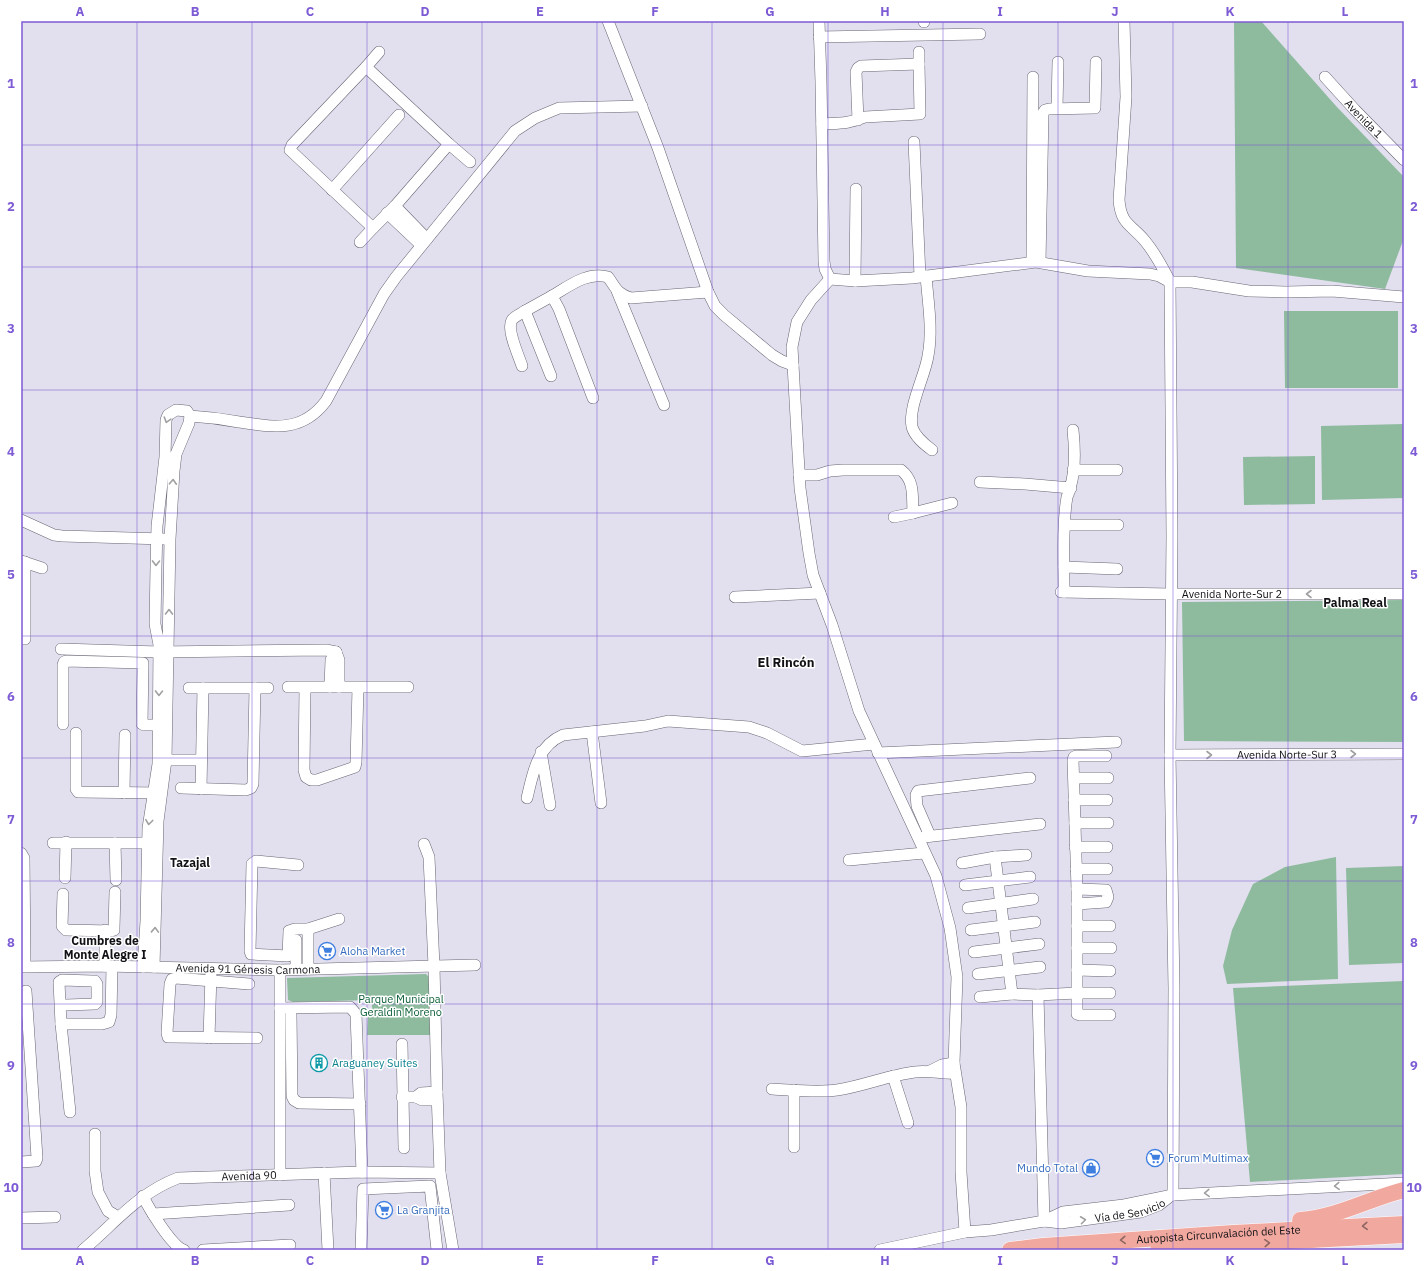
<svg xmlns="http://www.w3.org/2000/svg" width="1425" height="1271" viewBox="0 0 1425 1271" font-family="'IBM Plex Sans',sans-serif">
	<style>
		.green { fill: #8ebb9e }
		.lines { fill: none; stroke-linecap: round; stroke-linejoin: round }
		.minor-casing { stroke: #686673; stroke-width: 12 }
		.highway-casing { stroke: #fff; stroke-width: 17 }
		.minor { stroke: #fff; stroke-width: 11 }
		.highway { stroke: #f1a99f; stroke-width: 16 }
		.oneway { stroke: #a0a0a2 }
		.oneway2 { stroke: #8d6561 }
		.grid { fill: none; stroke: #7d5bd5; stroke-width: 1; stroke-opacity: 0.55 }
		.labels { text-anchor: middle; stroke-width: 3; stroke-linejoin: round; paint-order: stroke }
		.street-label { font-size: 11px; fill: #121116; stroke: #fff }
		.shop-label { font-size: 11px; fill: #366cbe; stroke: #fff; text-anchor: start }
		.park-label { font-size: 11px; fill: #0a5e37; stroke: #fff }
		.culture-label { font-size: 11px; fill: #0d838f; stroke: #fff; text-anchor: start }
		.neighbourhood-label { font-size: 12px; font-weight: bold; fill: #121116; stroke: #fff }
		.quarter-label { font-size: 13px; font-weight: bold; fill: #121116; stroke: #fff }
		.neatline { fill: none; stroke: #7d5bd5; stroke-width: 1.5 }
		.grid-label { font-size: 13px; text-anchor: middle; font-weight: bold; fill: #7d5bd5 }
	</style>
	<rect width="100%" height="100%" fill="#e2dfef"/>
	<g class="green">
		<path d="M 1234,21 L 1261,21 L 1336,106 L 1404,177 L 1404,238 L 1385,289 L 1236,268 Z"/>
		<path d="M 1284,311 L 1398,311 L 1398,388 L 1285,388 Z"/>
		<path d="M 1404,424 L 1404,498 L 1322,500 L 1321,426 Z"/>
		<path d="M 1315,456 L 1315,504 L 1244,505 L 1243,457 Z"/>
		<path d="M 1404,600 L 1404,742 L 1184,741 L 1182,602 Z"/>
		<path d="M 1336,857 L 1338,979 L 1227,984 L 1223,966 L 1232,930 L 1253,884 L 1285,867 Z"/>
		<path d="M 1404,866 L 1404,963 L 1349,965 L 1346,868 Z"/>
		<path d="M 426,974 L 431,979 L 431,1035 L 367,1035 L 368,1014 L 373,1013 L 371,1000 L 293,1002 L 288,1000 L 287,978 Z"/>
		<path d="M 1404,981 L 1404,1174 L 1250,1182 L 1233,988 Z"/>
	</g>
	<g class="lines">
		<g class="minor-casing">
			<g id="minor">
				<path d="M 608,21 L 658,148 L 708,292 L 715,306 L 724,315 L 772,355 L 782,361 L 793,365"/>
				<path d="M 819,21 L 821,82 L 824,261 L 825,269 L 830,279"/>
				<path d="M 924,21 L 924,22"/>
				<path d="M 1124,21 L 1126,97 L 1119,200 C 1121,225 1131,224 1145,241 C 1155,253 1163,268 1170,282 L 1172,536 L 1170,755 L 1174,988 L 1173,1195"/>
				<path d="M 819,37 L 980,34"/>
				<path d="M 919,64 L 919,52"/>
				<path d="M 366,67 L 449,144 L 395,206 L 373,228 L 290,150 L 292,145 Z"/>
				<path d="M 366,67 L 379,52"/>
				<path id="s1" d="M 1325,77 L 1355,110 L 1404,160"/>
				<path d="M 1057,108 L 1058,62"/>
				<path d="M 822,124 C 840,123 848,124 865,117 L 920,114 L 919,64 L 861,66 L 858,68 L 856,72 L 858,120"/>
				<path d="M 914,142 L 920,276"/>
				<path d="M 449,144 L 470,162"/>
				<path d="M 332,190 L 399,115"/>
				<path d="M 395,206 L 427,239"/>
				<path d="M 387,213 L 421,245"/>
				<path d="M 360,242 L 373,228"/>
				<path d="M 1032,262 L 1033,77"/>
				<path d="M 1040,262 L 1043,113 L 1045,110 L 1049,109 L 1095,108 L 1096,62"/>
				<path d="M 926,276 C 928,302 933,330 928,356 C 925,376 908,407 912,427 C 915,437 924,444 932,450"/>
				<path d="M 855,281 L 856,189"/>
				<path d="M 617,291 L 664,405"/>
				<path d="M 522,366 C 519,356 506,329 512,320 C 515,316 521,314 525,311"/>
				<path d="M 551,376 L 525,311 L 552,296"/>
				<path d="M 593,398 L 559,309 L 552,296 C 569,286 588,271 608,277 C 616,288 617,294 631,298 L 708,292"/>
				<path d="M 190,416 C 207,417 223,419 239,422 C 274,427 302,433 326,401 L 384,294 L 396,277 L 515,131 L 535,118 L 559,108 L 642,106"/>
				<path d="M 1073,470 L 1117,470"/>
				<path d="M 799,475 L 817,475 L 830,471 L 843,470 L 901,470 C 915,481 912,496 913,513 L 952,503"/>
				<path d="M 980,482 L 1025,484 L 1071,488"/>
				<path d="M 894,517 L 913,513"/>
				<path d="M 21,520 L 54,535 L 62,536 L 164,539"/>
				<path d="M 1065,525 L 1118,525"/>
				<path d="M 21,561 L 42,568"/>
				<path d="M 1064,567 L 1117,569"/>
				<path id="s2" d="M 1061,592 L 1171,594 L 1404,594"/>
				<path d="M 1064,592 C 1064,562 1062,526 1067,497 C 1068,494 1070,491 1070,488 C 1076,470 1075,449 1073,430"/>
				<path d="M 735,597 L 820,593"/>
				<path d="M 25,639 L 25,562"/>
				<path d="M 61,649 L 159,652 L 326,650 L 336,652"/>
				<path d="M 336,652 L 339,660 L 339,687"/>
				<path d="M 288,687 L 408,687"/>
				<path d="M 330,687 L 331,660 L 336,652"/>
				<path d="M 189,688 L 268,688"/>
				<path d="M 305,688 L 304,770 L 306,777 L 311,780 L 317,780 L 355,767 L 356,762 L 358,688"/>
				<path d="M 63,724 L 63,665 L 64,662 L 66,661 L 143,663 L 142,724 L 144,725 L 165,725"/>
				<path d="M 592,732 L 601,803"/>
				<path d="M 76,733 L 76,789 L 78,792 L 160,793"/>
				<path d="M 541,752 L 550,805"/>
				<path d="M 878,753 L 1116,742"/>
				<path id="s3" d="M 1170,755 L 1404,754"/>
				<path d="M 166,760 L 201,760"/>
				<path d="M 1074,778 L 1108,778"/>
				<path d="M 181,788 L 246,790 L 251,788 L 253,784 L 255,688"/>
				<path d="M 201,789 L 203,688"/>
				<path d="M 124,793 L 125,735"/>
				<path d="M 527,798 C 533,773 537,746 563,735 L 645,726 L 668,721 L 749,727 L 767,733 L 802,751 L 874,744"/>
				<path d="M 1074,800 L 1107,800"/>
				<path d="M 1075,823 L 1108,823"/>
				<path d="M 930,836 L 917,806 L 916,795 L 918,791 L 1030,778"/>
				<path d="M 924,837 L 1040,824"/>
				<path d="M 53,843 L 148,843"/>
				<path d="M 115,843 L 116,880"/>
				<path d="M 424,844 L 429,857 L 434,966 L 437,1092 L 440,1173 L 453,1250"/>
				<path d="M 1075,847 L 1107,847"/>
				<path d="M 21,853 L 24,858 L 25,966"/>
				<path d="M 995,857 L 1012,994 L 1038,995 L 1077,993 L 1077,889 L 1073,760 L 1074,757 L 1076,756 L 1106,756"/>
				<path d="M 849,860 L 924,853"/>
				<path d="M 962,863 L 995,857 L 1026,855"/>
				<path d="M 298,865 L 256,861 L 252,864 L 250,951 L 251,954 L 288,956 L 289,931 L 295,929 L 308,929 L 339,919"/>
				<path d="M 1076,869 L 1107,869"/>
				<path d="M 65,878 L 66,842"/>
				<path d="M 965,885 L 1030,877"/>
				<path d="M 1077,889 L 1106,890 L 1108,897 L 1106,902 L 1077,904"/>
				<path d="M 63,894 L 62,926 L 66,930 L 111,931 L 114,930 L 114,928 L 115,892"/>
				<path d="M 968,908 L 1033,899"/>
				<path d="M 1077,926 L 1110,926"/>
				<path d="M 308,929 L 308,969"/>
				<path d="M 971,930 L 1035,922"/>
				<path d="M 296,940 L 296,969"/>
				<path d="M 1077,948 L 1111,948"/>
				<path d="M 974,952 L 1039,944"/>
				<path d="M 105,966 L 105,930"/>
				<path id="s4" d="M 21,967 L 105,966 L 280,970 L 475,965"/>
				<path d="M 143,967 L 146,921 L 148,828 L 158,764 L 159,645 L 155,624 L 156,567 L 157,526 L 165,457 L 166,420 L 168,415 L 176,410 L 187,411 L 190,416 L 189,423 L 176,454 L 174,471 L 170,539 L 166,760 L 158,821 L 154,967"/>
				<path d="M 1077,970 L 1110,971"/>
				<path d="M 978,974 L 1040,967"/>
				<path d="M 249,984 L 176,978 L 172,979 L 170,984 L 167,1033 L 168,1037 L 171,1037 L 257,1038"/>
				<path d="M 1110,993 L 1077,993 L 1077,1014 L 1080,1015 L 1110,1015"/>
				<path d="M 1038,995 L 1044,1221"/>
				<path d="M 980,997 L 1012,994"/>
				<path d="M 280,1008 L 350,1007 L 356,1014 L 362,1172"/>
				<path d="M 291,1015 L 292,1096 L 294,1100 L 299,1103 L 360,1104"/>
				<path d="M 61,1024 L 59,982 L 62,980 L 92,981 L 95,981 L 97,984 L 97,1002 L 95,1004 L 66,1005"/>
				<path d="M 209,1038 L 211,974"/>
				<path d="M 402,1044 L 404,1148"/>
				<path d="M 930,1071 L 942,1065 L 954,1063"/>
				<path d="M 893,1076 L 908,1123"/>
				<path d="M 772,1089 C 794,1090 816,1093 837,1090 C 864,1086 889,1075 915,1072 C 929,1070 942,1074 955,1073"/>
				<path d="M 402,1097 L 416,1097 L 421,1093 L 437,1092"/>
				<path d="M 416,1097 L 422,1100 L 437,1100"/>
				<path d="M 70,1112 L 61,1024 L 102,1024 L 109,1022 L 111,1015 L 112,966"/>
				<path d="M 95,1134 L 95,1171 L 98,1192 L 108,1211 L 118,1217"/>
				<path d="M 794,1147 L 794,1090"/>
				<path d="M 21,1162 L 36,1161 L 37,1158 L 26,991"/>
				<path d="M 324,1173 L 328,1250"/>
				<path d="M 280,1175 L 280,970"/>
				<path d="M 143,1196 C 148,1207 172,1247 184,1250"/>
				<path d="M 153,1214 L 289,1205"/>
				<path d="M 21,1218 L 55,1217"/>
				<path d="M 1044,1221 L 1063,1212 L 1124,1205 L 1173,1195 L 1404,1183"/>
				<path d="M 965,1232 L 961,1172 L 961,1107 L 954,1063 L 957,977 L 950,928 L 936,876 L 859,711 L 832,625 L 813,575 L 809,553 L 800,488 L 792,347 L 797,322 L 811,300 L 830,279 L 855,281 L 912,278 L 1036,262 L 1088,271 L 1150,274 L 1159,276 L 1170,282 L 1192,282 L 1249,291 L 1286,292 L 1332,291 L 1404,297"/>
				<path id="s5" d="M 83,1250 C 114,1224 138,1193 178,1178 L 362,1172 L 440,1173"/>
				<path d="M 203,1250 L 290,1245"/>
				<path d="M 361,1250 L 363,1189 L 430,1186 L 437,1250"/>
				<path id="s6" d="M 880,1250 L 965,1232 L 991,1230 L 1044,1221 L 1061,1223 L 1141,1212 L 1159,1205 L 1168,1198"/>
			</g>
		</g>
		<g class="highway-casing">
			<g id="highway">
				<path d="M 1300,1220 C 1338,1217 1368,1199 1404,1190"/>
				<path id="s7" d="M 1010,1250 L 1043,1246 L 1233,1233 L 1404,1224"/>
				<path d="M 1158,1250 L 1235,1244 L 1404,1235"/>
			</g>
		</g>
		<use href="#minor" class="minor"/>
		<use href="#highway" class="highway"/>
	</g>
	<defs><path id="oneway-chevron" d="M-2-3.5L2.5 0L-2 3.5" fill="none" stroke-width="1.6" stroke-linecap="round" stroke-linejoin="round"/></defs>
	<g class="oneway">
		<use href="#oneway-chevron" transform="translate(167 420) rotate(107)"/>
		<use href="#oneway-chevron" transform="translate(173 482) rotate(-87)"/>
		<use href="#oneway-chevron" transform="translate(156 563) rotate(91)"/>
		<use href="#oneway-chevron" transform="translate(1309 594) rotate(-180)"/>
		<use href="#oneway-chevron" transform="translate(169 612) rotate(-89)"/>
		<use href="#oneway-chevron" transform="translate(159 693) rotate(91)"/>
		<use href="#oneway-chevron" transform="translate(1353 754)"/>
		<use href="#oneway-chevron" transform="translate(1209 755)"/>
		<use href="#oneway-chevron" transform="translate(149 822) rotate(97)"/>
		<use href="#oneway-chevron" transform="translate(155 930) rotate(-88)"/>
		<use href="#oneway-chevron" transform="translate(1337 1186) rotate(177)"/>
		<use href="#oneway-chevron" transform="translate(1207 1193) rotate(177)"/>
		<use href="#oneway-chevron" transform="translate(1083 1220) rotate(-7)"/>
	</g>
	<g class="oneway2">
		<use href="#oneway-chevron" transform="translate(1365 1226) rotate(177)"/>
		<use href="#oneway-chevron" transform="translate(1123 1240) rotate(176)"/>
		<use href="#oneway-chevron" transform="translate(1267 1243) rotate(-3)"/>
	</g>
	<path class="grid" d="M 137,21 L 137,1250M 252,21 L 252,1250M 367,21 L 367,1250M 482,21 L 482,1250M 597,21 L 597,1250M 712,21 L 712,1250M 828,21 L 828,1250M 943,21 L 943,1250M 1058,21 L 1058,1250M 1173,21 L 1173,1250M 1288,21 L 1288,1250M 21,145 L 1404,145M 21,267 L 1404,267M 21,390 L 1404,390M 21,513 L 1404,513M 21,636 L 1404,636M 21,758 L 1404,758M 21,881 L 1404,881M 21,1004 L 1404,1004M 21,1126 L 1404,1126"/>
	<defs>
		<g id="supermarket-ring" transform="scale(0.9)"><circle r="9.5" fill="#fff" stroke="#3f7fe0" stroke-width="1.5"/><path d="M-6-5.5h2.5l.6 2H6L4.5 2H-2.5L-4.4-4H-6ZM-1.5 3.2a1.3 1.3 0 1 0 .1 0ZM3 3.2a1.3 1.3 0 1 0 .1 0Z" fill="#3f7fe0"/></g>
		<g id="building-ring" transform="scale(0.9)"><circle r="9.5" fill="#fff" stroke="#0f9aa8" stroke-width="1.5"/><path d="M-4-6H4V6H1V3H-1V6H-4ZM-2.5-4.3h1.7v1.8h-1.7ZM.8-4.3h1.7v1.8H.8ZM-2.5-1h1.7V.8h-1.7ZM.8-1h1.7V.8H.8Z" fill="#0f9aa8"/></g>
		<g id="shop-ring" transform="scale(0.9)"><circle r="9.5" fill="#fff" stroke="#3f7fe0" stroke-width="1.5"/><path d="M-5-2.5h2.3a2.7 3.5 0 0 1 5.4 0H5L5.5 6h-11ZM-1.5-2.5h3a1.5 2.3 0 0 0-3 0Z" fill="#3f7fe0"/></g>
	</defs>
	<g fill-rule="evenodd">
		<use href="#supermarket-ring" x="327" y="951"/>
		<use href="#building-ring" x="319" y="1063"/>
		<use href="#supermarket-ring" x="1155" y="1158"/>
		<use href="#shop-ring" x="1091" y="1168"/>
		<use href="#supermarket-ring" x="384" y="1210"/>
	</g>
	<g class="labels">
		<g class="street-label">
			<text dy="4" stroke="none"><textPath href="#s1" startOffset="57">Avenida 1</textPath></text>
			<text dy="4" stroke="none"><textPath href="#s2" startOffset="171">Avenida Norte-Sur 2</textPath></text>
			<text dy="4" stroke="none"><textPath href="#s3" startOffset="117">Avenida Norte-Sur 3</textPath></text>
			<text dy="4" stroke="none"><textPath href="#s4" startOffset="227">Avenida 91 Génesis Carmona</textPath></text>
			<text dy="4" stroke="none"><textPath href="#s5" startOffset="191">Avenida 90</textPath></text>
			<text dy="4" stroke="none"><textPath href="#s6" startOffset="254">Vía de Servicio</textPath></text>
			<text dy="4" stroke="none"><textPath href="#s7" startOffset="209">Autopista Circunvalación del Este</textPath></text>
		</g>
		<g class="shop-label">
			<text x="340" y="955">Aloha Market</text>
			<text x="1168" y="1162">Forum Multimax</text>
			<text x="1078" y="1172" text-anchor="end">Mundo Total</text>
			<text x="397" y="1214">La Granjita</text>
		</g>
		<g class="park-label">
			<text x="401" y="1003">Parque Municipal<tspan x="401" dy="13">Geraldin Moreno</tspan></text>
		</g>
		<g class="culture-label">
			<text x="332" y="1067">Araguaney Suites</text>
		</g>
		<g class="neighbourhood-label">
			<text x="1355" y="607">Palma Real</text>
			<text x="190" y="867">Tazajal</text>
			<text x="105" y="945">Cumbres de<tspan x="105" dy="14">Monte Alegre I</tspan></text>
		</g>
		<g class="quarter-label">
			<text x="786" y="667">El Rincón</text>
		</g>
	</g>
	<rect width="1425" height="1271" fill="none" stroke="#ffffff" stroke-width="44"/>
	<rect x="22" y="22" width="1381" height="1227" class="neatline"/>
	<g class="grid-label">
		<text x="80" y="16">A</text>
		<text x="195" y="16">B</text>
		<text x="310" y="16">C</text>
		<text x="425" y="16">D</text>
		<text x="540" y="16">E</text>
		<text x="655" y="16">F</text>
		<text x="770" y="16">G</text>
		<text x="885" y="16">H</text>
		<text x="1000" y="16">I</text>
		<text x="1115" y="16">J</text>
		<text x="1230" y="16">K</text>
		<text x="1345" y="16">L</text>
		<text x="11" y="88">1</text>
		<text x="1414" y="88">1</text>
		<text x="11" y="211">2</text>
		<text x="1414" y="211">2</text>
		<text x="11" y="333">3</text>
		<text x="1414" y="333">3</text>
		<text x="11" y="456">4</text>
		<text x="1414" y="456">4</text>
		<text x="11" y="579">5</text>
		<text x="1414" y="579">5</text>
		<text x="11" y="701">6</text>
		<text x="1414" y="701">6</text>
		<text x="11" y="824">7</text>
		<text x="1414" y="824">7</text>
		<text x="11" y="947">8</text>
		<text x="1414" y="947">8</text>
		<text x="11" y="1070">9</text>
		<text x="1414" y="1070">9</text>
		<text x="11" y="1192">10</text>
		<text x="1414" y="1192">10</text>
		<text x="80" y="1265">A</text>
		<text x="195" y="1265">B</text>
		<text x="310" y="1265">C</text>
		<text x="425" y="1265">D</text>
		<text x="540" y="1265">E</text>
		<text x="655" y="1265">F</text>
		<text x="770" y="1265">G</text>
		<text x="885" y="1265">H</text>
		<text x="1000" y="1265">I</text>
		<text x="1115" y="1265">J</text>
		<text x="1230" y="1265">K</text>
		<text x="1345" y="1265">L</text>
	</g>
</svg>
